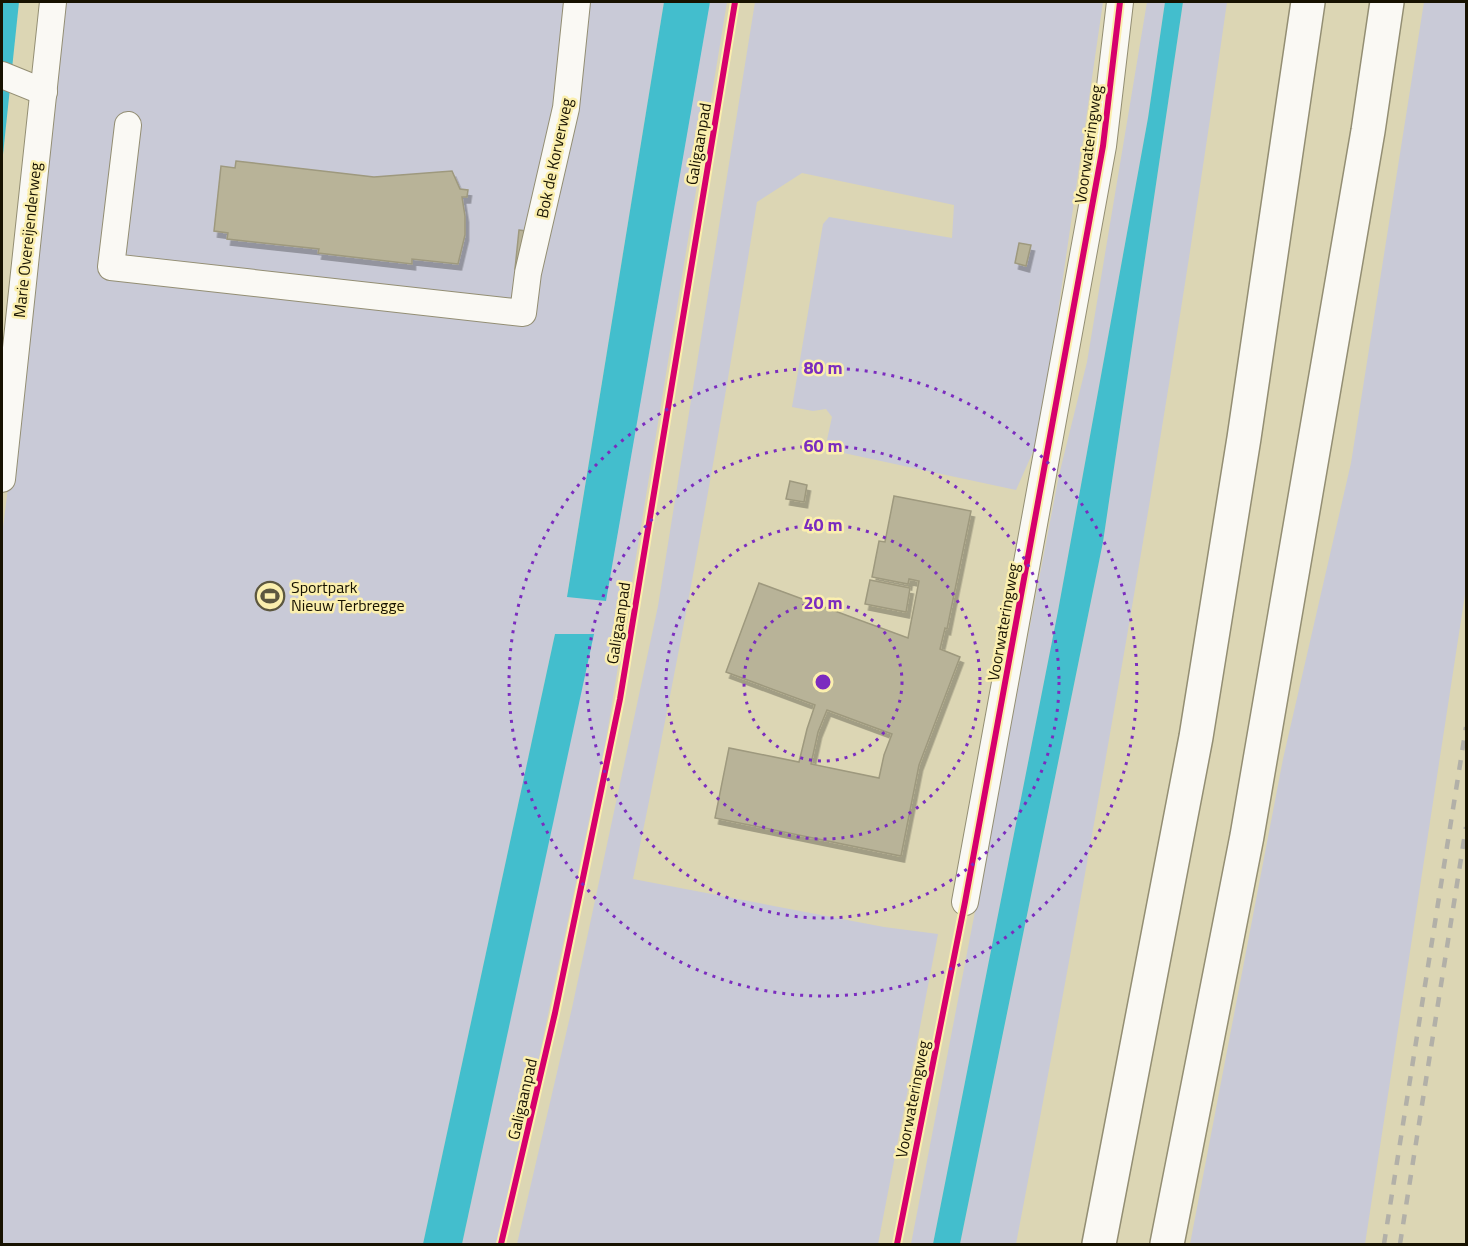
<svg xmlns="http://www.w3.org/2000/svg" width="1468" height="1246" viewBox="0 0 1468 1246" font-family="'Titillium Web',sans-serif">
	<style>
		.green { fill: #c9cad7 }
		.water { fill: #43becd }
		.building { fill: #b8b398; stroke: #9e997e; stroke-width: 1.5; fill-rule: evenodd; filter: url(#shadow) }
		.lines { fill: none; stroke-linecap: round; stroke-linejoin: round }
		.minor-casing { stroke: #938e73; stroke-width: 28 }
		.highway-casing { stroke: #938e73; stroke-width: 36 }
		.minor { stroke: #faf9f4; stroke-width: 26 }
		.highway { stroke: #faf9f4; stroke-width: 33 }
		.rail { stroke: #b2b0a8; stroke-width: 4.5; stroke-dasharray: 10 10; stroke-linecap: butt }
		.cycleway-casing { stroke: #fbefae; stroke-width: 10 }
		.cycleway { stroke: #d6006c; stroke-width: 6 }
		.ring { fill: none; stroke: #7b2cbf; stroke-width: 3; stroke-dasharray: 3 6 }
		.labels { text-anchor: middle; stroke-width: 5; stroke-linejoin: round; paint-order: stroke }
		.street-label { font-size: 16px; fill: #171200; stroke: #fbefae }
		.poi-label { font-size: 16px; fill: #171200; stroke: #fbefae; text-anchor: start }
		.centre { fill: #7b2cbf; stroke: #fbefae; stroke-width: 3 }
		.ring-label { font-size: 18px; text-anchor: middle; font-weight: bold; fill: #7b2cbf; stroke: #fbefae; stroke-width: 5; stroke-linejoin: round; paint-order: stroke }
	</style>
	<defs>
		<filter id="shadow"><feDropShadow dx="3.5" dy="6" stdDeviation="0" flood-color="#0004"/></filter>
	</defs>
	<rect width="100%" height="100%" fill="#dcd6b4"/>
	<g class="green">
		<path d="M 62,2 L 664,2 L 567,596 L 710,2 L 727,2 L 606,740 L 522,1138 L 496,1244 L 462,1244 L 593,634 L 555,634 L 423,1244 L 2,1244 L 2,535 L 29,325 Z"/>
		<path d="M 755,2 L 1103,2 L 1040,436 L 1016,490 L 825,449 L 832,417 L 826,409 L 813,411 L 792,407 L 823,224 L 829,217 L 952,238 L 954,205 L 802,173 L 757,202 C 721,429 680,655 633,879 L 884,927 L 938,934 L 878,1244 L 517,1244 L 572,1008 L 658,606 Z"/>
		<path d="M 1147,2 L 1165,2 L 1148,118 L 1058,611 L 933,1244 L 911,1244 L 1059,475 L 1087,362 Z"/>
		<path d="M 1183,2 L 1227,2 C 1168,418 1095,832 1016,1244 L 960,1244 L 1103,542 Z"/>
		<path d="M 1424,2 L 1466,2 L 1466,588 L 1365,1244 L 1190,1244 L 1283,759 L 1351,463 Z"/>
	</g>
	<g class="water">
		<path d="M 2,2 L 19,2 L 2,164 Z"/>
		<path d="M 664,2 L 710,2 L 606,601 L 567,597 Z"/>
		<path d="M 1165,2 L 1183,2 L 1103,542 L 960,1244 L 933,1244 L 1058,611 L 1148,118 Z"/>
		<path d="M 555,634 L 594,634 L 462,1244 L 423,1244 Z"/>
	</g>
	<g class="building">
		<path d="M 236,161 L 374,177 L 452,171 L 460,189 L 468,190 L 467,197 L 462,197 L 465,216 L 465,235 L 458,264 L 412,259 L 412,264 L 318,253 L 319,249 L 227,239 L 228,233 L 214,231 L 221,166 L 235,168 Z"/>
		<path d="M 519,230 L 533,232 L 528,271 L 515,269 Z"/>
		<path d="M 1019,243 L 1031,245 L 1026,266 L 1015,263 Z"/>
		<path d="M 790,481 L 807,485 L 804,502 L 786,499 Z"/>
		<path d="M 894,496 L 971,511 L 947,629 L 945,628 L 940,649 L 960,657 L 919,765 L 901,856 L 715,818 L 729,748 L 799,762 L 807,729 L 815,705 L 726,672 L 759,583 L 908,638 L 919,581 L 909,579 L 908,584 L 872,577 L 879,541 L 885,542 ZM 827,710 L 892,734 L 884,755 L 879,778 L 811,764 L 818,732 Z"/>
		<path d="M 870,580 L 910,588 L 906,612 L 865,604 Z"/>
	</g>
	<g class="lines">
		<g class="minor-casing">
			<g id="minor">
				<path d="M 2,75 L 44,92"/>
				<path d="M 128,125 L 111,267 L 523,313 L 528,273 L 566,108 L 577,2"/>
				<path d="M 2,479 L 53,2"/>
				<path d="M 965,902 L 1103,146 L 1120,2"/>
			</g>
		</g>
		<g class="highway-casing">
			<g id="highway">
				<path d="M 1099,1244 L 1196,737 L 1244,438 L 1308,2"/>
				<path d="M 1167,1244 L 1247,836 L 1368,131 L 1387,2"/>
			</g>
		</g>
		<use href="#minor" class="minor"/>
		<use href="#highway" class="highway"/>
		<g class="rail">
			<path d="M 1384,1244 L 1466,727"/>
			<path d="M 1400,1244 L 1466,827"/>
		</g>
		<g class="cycleway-casing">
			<g id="cycleway">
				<path d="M 501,1244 L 555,1013 L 620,699 L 735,2"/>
				<path d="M 897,1244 L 965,902 L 1103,146 L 1120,2"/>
			</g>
		</g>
		<use href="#cycleway" class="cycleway"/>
	</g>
	<g class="ring">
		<circle cx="823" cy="682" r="79"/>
		<circle cx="823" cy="682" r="157"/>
		<circle cx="823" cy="682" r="236"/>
		<circle cx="823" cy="682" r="314"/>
	</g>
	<defs>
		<g id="stadium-ring" transform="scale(1.5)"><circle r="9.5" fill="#fbefae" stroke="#5c573f" stroke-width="1.5"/><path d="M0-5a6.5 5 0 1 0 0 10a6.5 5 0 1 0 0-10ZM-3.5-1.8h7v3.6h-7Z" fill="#5c573f"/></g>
	</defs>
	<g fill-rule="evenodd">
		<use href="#stadium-ring" x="270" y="596"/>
	</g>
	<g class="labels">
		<g class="street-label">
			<text transform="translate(698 144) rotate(-80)" y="6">Galigaanpad</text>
			<text transform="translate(1088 144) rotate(-82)" y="6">Voorwateringweg</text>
			<text transform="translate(554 158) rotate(-78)" y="6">Bok de Korverweg</text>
			<text transform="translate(27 240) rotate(-84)" y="6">Marie Overeijenderweg</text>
			<text transform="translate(1003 622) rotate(-80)" y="6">Voorwateringweg</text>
			<text transform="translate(618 623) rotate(-81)" y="6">Galigaanpad</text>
			<text transform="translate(522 1099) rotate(-77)" y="6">Galigaanpad</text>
			<text transform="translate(912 1099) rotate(-79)" y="6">Voorwateringweg</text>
		</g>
		<g class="poi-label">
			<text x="291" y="593">Sportpark<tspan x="291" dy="18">Nieuw Terbregge</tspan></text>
		</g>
	</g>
	<circle cx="823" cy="682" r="9" class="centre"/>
	<g class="ring-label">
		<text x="823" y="374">80 m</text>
		<text x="823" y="452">60 m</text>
		<text x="823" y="531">40 m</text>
		<text x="823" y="609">20 m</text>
	</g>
	<rect width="1468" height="1246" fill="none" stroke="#171200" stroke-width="6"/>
</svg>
